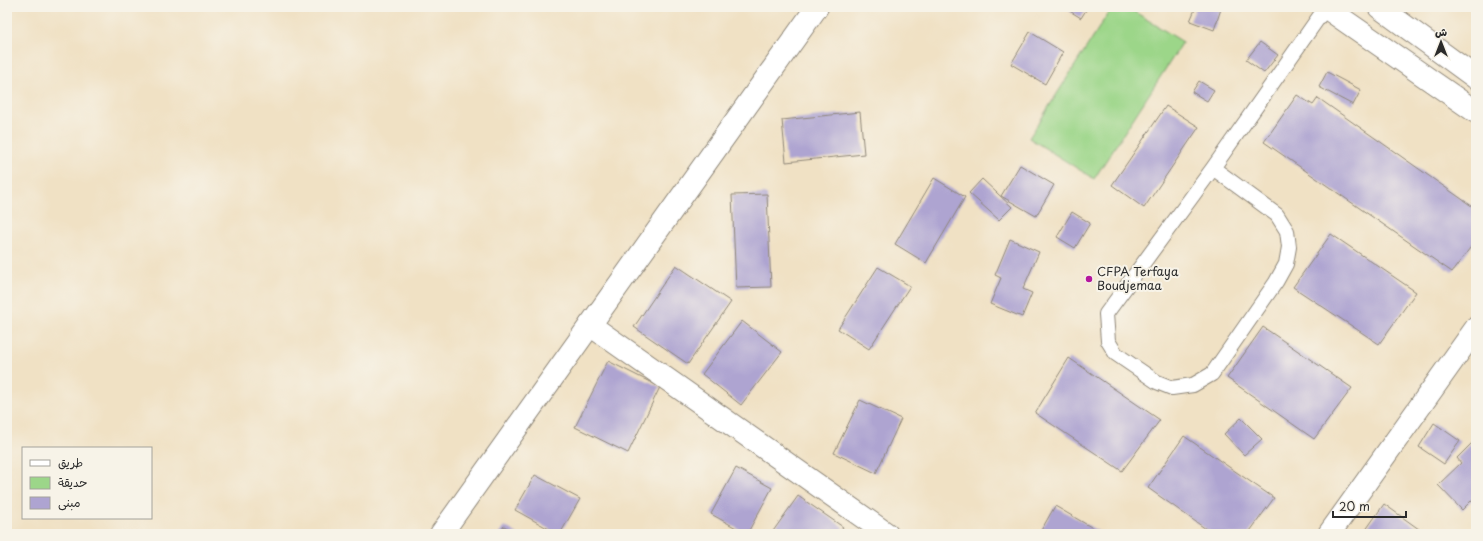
<svg xmlns="http://www.w3.org/2000/svg" width="1483" height="541" viewBox="0 0 1483 541" font-family="'Playpen Sans','Playpen Sans Arabic',sans-serif">
	<style>
		.park { fill: #9cd689; stroke: #64805a }
		.building { fill: #aea4d1 }
		.lines { fill: none; stroke-linecap: round; stroke-linejoin: round }
		.service-casing { stroke: #8e8678; stroke-width: 16 }
		.minor-casing { stroke: #8e8678; stroke-width: 24 }
		.trunk-casing { stroke: #8e8678; stroke-width: 24 }
		.service { stroke: #fff; stroke-width: 14 }
		.minor { stroke: #fff; stroke-width: 22 }
		.trunk { stroke: #fff; stroke-width: 22 }
		.poi-dot { fill: #b5179e; stroke: #f7f3e8; stroke-width: 1.5 }
		.labels { text-anchor: middle; stroke-width: 4; stroke-linejoin: round; paint-order: stroke }
		.poi-label { font-size: 12px; fill: #2b2b2b; stroke: #f7f3e8; text-anchor: start }
	</style>
	<rect width="100%" height="100%" fill="#f7f3e8"/>
	<filter id="ink" filterUnits="userSpaceOnUse"><feTurbulence type="fractalNoise" baseFrequency=".025" numOctaves="2"/><feDisplacementMap in="SourceGraphic" scale="8" xChannelSelector="R" yChannelSelector="G"/><feConvolveMatrix kernelMatrix="1 2 1 2 8 2 1 2 1" color-interpolation-filters="sRGB"/></filter>
	<filter id="wash" filterUnits="userSpaceOnUse"><feTurbulence type="fractalNoise" baseFrequency=".012" numOctaves="4" result="noise"/><feDisplacementMap in="SourceGraphic" scale="16" xChannelSelector="R" yChannelSelector="G"/><feGaussianBlur stdDeviation="0.9" result="paint"/><feColorMatrix in="noise" values="0 0 0 0 0 0 0 0 0 0 0 0 0 0 0 0 0 1.4 0 .05"/><feComposite in="paint" operator="in"/></filter>
	<g filter="url(#wash)">
		<rect width="100%" height="100%" fill="#f0e1c4"/>
		<path class="park" d="M 1112,7 L 1127,7 L 1183,42 L 1094,179 L 1029,138 Z"/>
		<g id="blocks">
			<g class="building">
				<path d="M 1063,7 L 1088,7 L 1081,18 Z"/>
				<path d="M 1196,7 L 1216,7 L 1221,9 L 1214,30 L 1190,21 Z"/>
				<path d="M 1030,32 L 1063,52 L 1045,84 L 1011,64 Z"/>
				<path d="M 1260,42 L 1278,55 L 1264,73 L 1246,60 Z"/>
				<path d="M 1327,72 L 1361,90 L 1353,105 L 1319,87 Z"/>
				<path d="M 1199,81 L 1214,90 L 1207,101 L 1192,92 Z"/>
				<path d="M 1297,95 L 1313,105 L 1318,98 L 1476,209 L 1476,240 L 1452,272 L 1264,142 Z"/>
				<path d="M 1166,106 L 1199,127 L 1144,208 L 1112,185 Z"/>
				<path d="M 860,112 L 864,154 L 786,162 L 782,120 Z"/>
				<path d="M 1020,165 L 1054,185 L 1036,216 L 1001,196 Z"/>
				<path d="M 934,178 L 965,197 L 926,263 L 895,244 Z"/>
				<path d="M 982,179 L 1012,207 L 999,220 L 969,193 Z"/>
				<path d="M 767,194 L 771,287 L 736,288 L 732,195 Z"/>
				<path d="M 1072,212 L 1090,223 L 1075,248 L 1057,237 Z"/>
				<path d="M 1331,234 L 1416,292 L 1379,344 L 1293,287 Z"/>
				<path d="M 1010,239 L 1039,252 L 1023,289 L 1032,293 L 1022,317 L 990,304 L 1001,278 L 995,275 Z"/>
				<path d="M 676,265 L 731,302 L 688,364 L 634,327 Z"/>
				<path d="M 878,267 L 910,286 L 869,349 L 838,329 Z"/>
				<path d="M 742,321 L 782,352 L 741,405 L 702,374 Z"/>
				<path d="M 1263,327 L 1352,388 L 1314,439 L 1227,378 Z"/>
				<path d="M 1069,358 L 1160,420 L 1122,471 L 1035,413 Z"/>
				<path d="M 608,361 L 660,387 L 628,453 L 575,427 Z"/>
				<path d="M 860,400 L 901,419 L 876,473 L 834,453 Z"/>
				<path d="M 1241,418 L 1262,439 L 1244,455 L 1224,434 Z"/>
				<path d="M 1434,423 L 1460,441 L 1444,464 L 1419,447 Z"/>
				<path d="M 1184,436 L 1274,498 L 1248,534 L 1213,534 L 1148,488 Z"/>
				<path d="M 1474,441 L 1476,444 L 1476,496 L 1462,510 L 1438,485 L 1461,463 L 1457,458 Z"/>
				<path d="M 736,468 L 772,488 L 747,534 L 711,514 Z"/>
				<path d="M 535,475 L 580,499 L 560,534 L 558,534 L 515,510 Z"/>
				<path d="M 798,496 L 843,527 L 838,534 L 771,534 Z"/>
				<path d="M 1384,504 L 1423,532 L 1422,534 L 1363,534 Z"/>
				<path d="M 1055,506 L 1103,534 L 1039,534 Z"/>
				<path d="M 504,526 L 518,534 L 499,534 Z"/>
			</g>
		</g>
	</g>
	<g filter="url(#ink)">
		<use href="#blocks" fill-opacity="0" stroke="#8e8678" stroke-width="1"/>
		<g class="lines">
			<g class="service-casing">
				<path id="service" d="M 1213,168 L 1277,215 L 1287,231 L 1289,247 L 1286,264 L 1276,282 L 1212,374 L 1193,385 L 1172,388 L 1157,382 L 1116,354 L 1108,341 L 1106,314 L 1213,168 L 1326,7"/>
			</g>
			<g class="minor-casing">
				<g id="minor">
					<path d="M 590,325 L 887,534"/>
					<path d="M 441,534 L 817,7"/>
					<path d="M 1329,534 L 1476,328"/>
				</g>
			</g>
			<g class="trunk-casing">
				<g id="trunk">
					<path d="M 1325,7 L 1476,112"/>
					<path d="M 1379,7 L 1476,78"/>
				</g>
			</g>
			<use href="#service" class="service"/>
			<use href="#minor" class="minor"/>
			<use href="#trunk" class="trunk"/>
		</g>
	</g>
	<circle class="poi-dot" cx="1089" cy="279" r="4"/>
	<g class="labels">
		<g class="poi-label">
			<text x="1097" y="276">CFPA Terfaya<tspan x="1097" dy="14">Boudjemaa</tspan></text>
		</g>
	</g>
	<rect width="1483" height="541" fill="none" stroke="#f7f3e8" stroke-width="24"/>
	<rect x="22" y="447" width="130" height="72" fill="#f7f3e8" stroke="#a5a39c"/>
	<rect x="30" y="460" width="20" height="6" fill="#ffffff" stroke="#a5a39c"/>
	<text x="58" y="467" font-size="12" fill="#2b2b2b">طريق</text>
	<rect x="30" y="477" width="20" height="12" fill="#9cd689" stroke="#a5a39c"/>
	<text x="58" y="487" font-size="12" fill="#2b2b2b">حديقة</text>
	<rect x="30" y="497" width="20" height="12" fill="#aea4d1" stroke="#a5a39c"/>
	<text x="58" y="507" font-size="12" fill="#2b2b2b">مبنى</text>
	<g transform="translate(1441 42)" stroke="#f7f3e8" stroke-width="3" paint-order="stroke">
	<path d="M0-3L7 15L0 10L-7 15Z" fill="#2b2b2b"/>
	<text y="-6" font-size="11" font-weight="bold" text-anchor="middle" fill="#2b2b2b">ش</text>
	</g>
	<path d="M1333 511v6h73v-6" fill="none" stroke="#2b2b2b" stroke-width="2"/>
	<text x="1339" y="511" font-size="12" fill="#2b2b2b" stroke="#f7f3e8" stroke-width="3" paint-order="stroke">20 m</text>
</svg>
